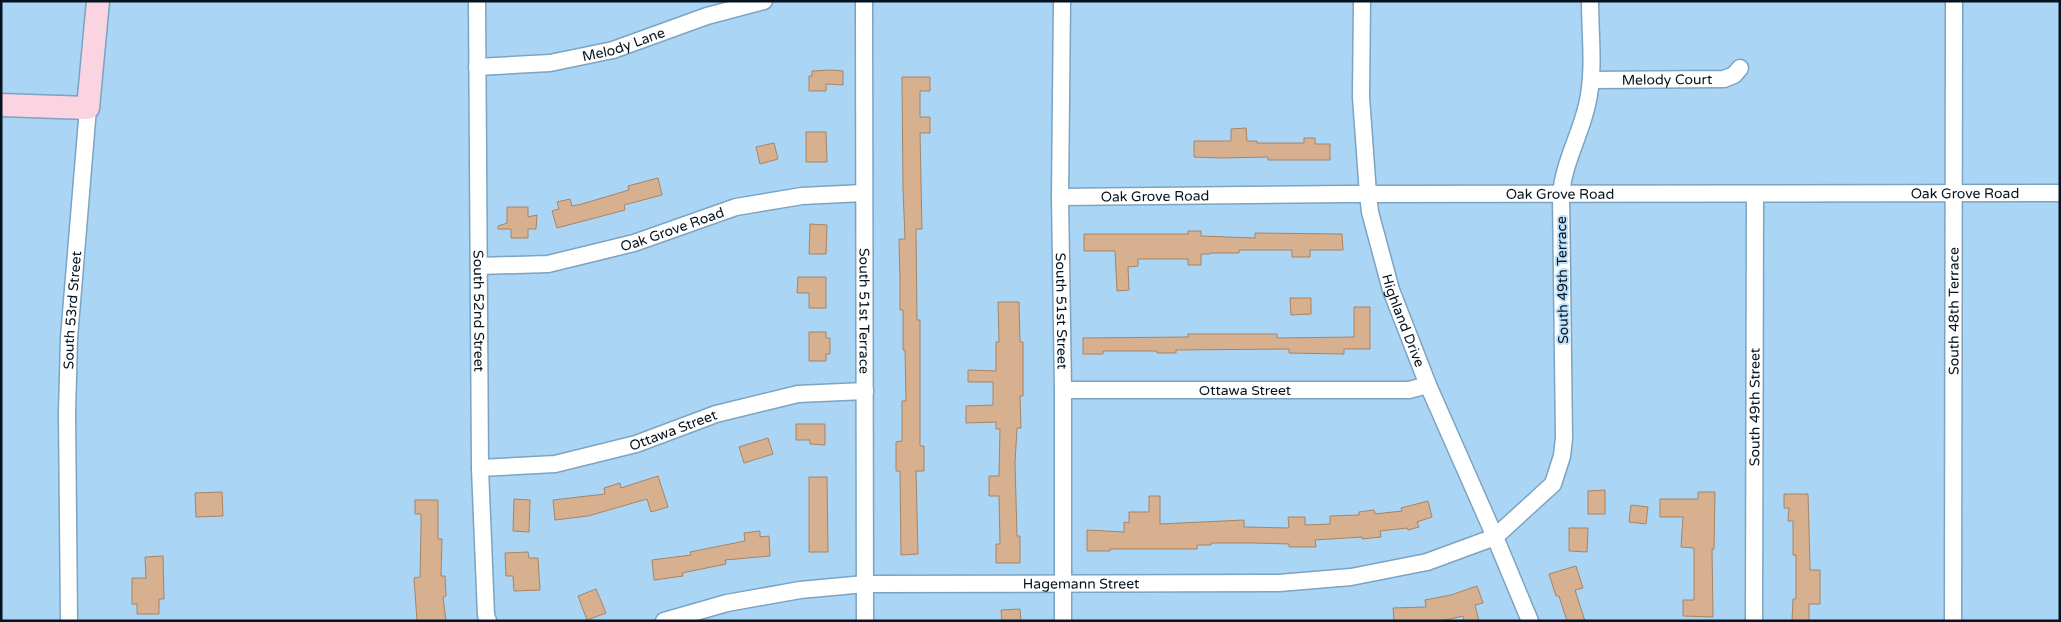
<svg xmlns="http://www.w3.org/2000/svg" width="2061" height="622" viewBox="0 0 2061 622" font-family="'Varela Round',sans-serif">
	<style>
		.building { fill: #d7b08f; stroke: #a88364 }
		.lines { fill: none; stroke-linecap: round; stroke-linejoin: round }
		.street-casing { stroke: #7ba4c2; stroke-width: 19 }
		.secondary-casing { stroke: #7ba4c2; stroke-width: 25 }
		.street { stroke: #fff; stroke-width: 16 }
		.secondary { stroke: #fad4e1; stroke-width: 22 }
		.labels { text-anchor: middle; stroke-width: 4; stroke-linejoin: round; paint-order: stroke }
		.street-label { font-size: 14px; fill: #04131e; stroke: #bfe1fb }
	</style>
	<rect width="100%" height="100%" fill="#abd5f5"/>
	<g class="building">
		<path d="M 830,70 L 843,71 L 843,85 L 826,84 L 826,91 L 809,91 L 809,76 L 812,76 L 812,71 Z"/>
		<path d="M 902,77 L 930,77 L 930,91 L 920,91 L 920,117 L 930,117 L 930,133 L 920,133 L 922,229 L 916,229 L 917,320 L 920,320 L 920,446 L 924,446 L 924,471 L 916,471 L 918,554 L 901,555 L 900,471 L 896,471 L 896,442 L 902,441 L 902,401 L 906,401 L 905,350 L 903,350 L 903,310 L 900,310 L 900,280 L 899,239 L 905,239 L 903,189 Z"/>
		<path d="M 1246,128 L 1247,141 L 1257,141 L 1257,143 L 1304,143 L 1304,138 L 1315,138 L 1315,144 L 1330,144 L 1330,160 L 1268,160 L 1268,157 L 1221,158 L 1194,157 L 1194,141 L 1231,141 L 1231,129 Z"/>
		<path d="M 806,132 L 826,132 L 827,162 L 806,162 Z"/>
		<path d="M 774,143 L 778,159 L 760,164 L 756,147 Z"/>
		<path d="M 658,178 L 662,195 L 624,205 L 625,210 L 557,228 L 552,211 L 559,209 L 557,202 L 570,199 L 572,206 L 582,204 L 629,190 L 628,186 Z"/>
		<path d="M 507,207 L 528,207 L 528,217 L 537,215 L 536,229 L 528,229 L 528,238 L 511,238 L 511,229 L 498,229 L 498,226 L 507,223 Z"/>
		<path d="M 810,224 L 827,225 L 826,254 L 809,254 Z"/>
		<path d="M 1188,231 L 1201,231 L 1201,236 L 1255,238 L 1255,233 L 1342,234 L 1343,250 L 1310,250 L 1310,257 L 1292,257 L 1292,250 L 1239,250 L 1239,253 L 1210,253 L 1210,254 L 1201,254 L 1201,265 L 1188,265 L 1188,259 L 1138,259 L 1138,266 L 1128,267 L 1129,290 L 1117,291 L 1115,251 L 1084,251 L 1084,234 L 1188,234 Z"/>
		<path d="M 798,277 L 826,277 L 826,308 L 809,308 L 809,293 L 797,293 Z"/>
		<path d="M 1290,298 L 1311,298 L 1311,314 L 1291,315 Z"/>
		<path d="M 998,302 L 1019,302 L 1020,342 L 1023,342 L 1023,396 L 1020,396 L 1021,428 L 1017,428 L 1015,463 L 1017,536 L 1020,536 L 1020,563 L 996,563 L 996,544 L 1000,544 L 999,496 L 989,496 L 989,476 L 999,476 L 1000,429 L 996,429 L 996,422 L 966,423 L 966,406 L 993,405 L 993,382 L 968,382 L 968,370 L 996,371 L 996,342 L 999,342 Z"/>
		<path d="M 1354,307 L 1370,307 L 1370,349 L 1344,349 L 1344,354 L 1289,353 L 1289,349 L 1176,350 L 1176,353 L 1157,353 L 1157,351 L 1103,351 L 1103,354 L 1083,354 L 1083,338 L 1188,337 L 1188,334 L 1277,334 L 1277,338 L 1354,337 Z"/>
		<path d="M 809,332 L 826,332 L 826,338 L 830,338 L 830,354 L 826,354 L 826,361 L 809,361 Z"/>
		<path d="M 796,424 L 825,424 L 825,445 L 810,444 L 810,440 L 796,440 Z"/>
		<path d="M 768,438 L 773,454 L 744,463 L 739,447 Z"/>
		<path d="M 658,476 L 668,507 L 651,512 L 647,499 L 588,516 L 555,520 L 553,500 L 605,494 L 604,488 L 620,483 L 621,488 Z"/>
		<path d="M 809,477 L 827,477 L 828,552 L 809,552 Z"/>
		<path d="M 1605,490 L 1605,514 L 1588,514 L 1588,491 Z"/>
		<path d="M 222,492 L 223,516 L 196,517 L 195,493 Z"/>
		<path d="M 1698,492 L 1715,492 L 1714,549 L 1712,549 L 1713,617 L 1683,616 L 1683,600 L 1694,600 L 1694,548 L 1681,547 L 1683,517 L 1660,517 L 1660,499 L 1698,499 Z"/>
		<path d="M 1784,494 L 1808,494 L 1810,565 L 1810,570 L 1820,570 L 1820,604 L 1809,604 L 1809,621 L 1792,621 L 1793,599 L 1796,599 L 1796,555 L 1793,555 L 1793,521 L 1788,521 L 1789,508 L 1784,508 Z"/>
		<path d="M 1149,496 L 1160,496 L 1160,524 L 1244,520 L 1244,527 L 1289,528 L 1288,517 L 1305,517 L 1305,525 L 1330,524 L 1330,516 L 1359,515 L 1359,512 L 1374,510 L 1375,514 L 1402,511 L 1401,508 L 1428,501 L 1432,517 L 1417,522 L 1419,527 L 1408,530 L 1407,528 L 1380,531 L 1381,537 L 1362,539 L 1362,537 L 1315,540 L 1316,547 L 1289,547 L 1289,544 L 1254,543 L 1211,543 L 1211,545 L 1197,545 L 1197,549 L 1110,549 L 1110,551 L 1087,551 L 1087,530 L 1124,532 L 1124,522 L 1129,523 L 1129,512 L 1149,512 Z"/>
		<path d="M 514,499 L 530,500 L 529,532 L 513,531 Z"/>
		<path d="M 415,500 L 438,500 L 438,539 L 442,539 L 441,576 L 445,576 L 446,596 L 443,597 L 446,621 L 417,621 L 414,578 L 420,577 L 421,530 L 421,514 L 415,514 Z"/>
		<path d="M 1631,505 L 1648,507 L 1646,524 L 1629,522 Z"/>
		<path d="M 1569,528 L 1588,528 L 1587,552 L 1569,551 Z"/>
		<path d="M 760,531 L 760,537 L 769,536 L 770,556 L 725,560 L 726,564 L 682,573 L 683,576 L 654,580 L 652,560 L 691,555 L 690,552 L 745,541 L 744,533 Z"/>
		<path d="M 528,552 L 529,558 L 538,558 L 540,590 L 514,591 L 513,576 L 506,576 L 505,553 Z"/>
		<path d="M 163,556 L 164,599 L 159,599 L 159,614 L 137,614 L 137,604 L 132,604 L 132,578 L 146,578 L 145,557 Z"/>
		<path d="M 1576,566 L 1583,588 L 1575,590 L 1585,621 L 1567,621 L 1559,596 L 1556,596 L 1549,574 Z"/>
		<path d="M 1477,586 L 1483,603 L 1475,605 L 1479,621 L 1464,621 L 1463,616 L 1441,621 L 1394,621 L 1393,608 L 1426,607 L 1425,600 L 1451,595 Z"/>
		<path d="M 596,589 L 606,613 L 587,620 L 578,596 Z"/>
		<path d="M 1020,609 L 1021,621 L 1002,621 L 1001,610 Z"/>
	</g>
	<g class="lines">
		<g class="street-casing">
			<g id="street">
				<path id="s1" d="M 477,1 L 480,468 L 486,615 L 488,621"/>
				<path id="s2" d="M 864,1 L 865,621"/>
				<path id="s3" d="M 1062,1 L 1060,197 L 1063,390 L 1063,621"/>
				<path id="s4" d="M 1362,1 L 1361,97 L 1368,194 L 1370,212 L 1391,290 L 1428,385 L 1495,537 L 1530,621"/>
				<path id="s5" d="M 477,67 L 550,63 L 613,50 L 707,16 L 764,1"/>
				<path id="s6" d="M 1591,80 L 1724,79 L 1734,75 L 1740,68"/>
				<path id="s7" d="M 1060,197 L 1345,194 L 2060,193"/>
				<path id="s8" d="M 479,266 L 548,264 L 634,243 L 736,207 L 802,196 L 864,193"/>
				<path id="s9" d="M 1063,390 L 1409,390 L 1428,385"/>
				<path id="s10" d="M 480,468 L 555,464 L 636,444 L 716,414 L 798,394 L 865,391"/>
				<path id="s11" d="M 69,621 L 67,413 L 69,338 L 88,108"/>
				<path id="s12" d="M 664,621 L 727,603 L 800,590 L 865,584 L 1279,583 L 1351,577 L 1427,562 L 1495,537 L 1553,484 L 1562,456 L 1564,438 L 1561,194 C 1564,162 1580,136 1587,105 C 1595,72 1590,35 1590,1"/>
				<path id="s13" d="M 1754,621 L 1755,194"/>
				<path id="s14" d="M 1953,621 L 1954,1"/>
			</g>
		</g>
		<g class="secondary-casing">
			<path id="secondary" d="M 1,105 L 88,108 L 98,1"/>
		</g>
		<use href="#street" class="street"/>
		<use href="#secondary" class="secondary"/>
	</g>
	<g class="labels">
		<g class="street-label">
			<text dy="5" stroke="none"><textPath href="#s5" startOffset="149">Melody Lane</textPath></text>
			<text dy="5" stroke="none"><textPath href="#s6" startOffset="76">Melody Court</textPath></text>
			<text dy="5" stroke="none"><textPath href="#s7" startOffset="500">Oak Grove Road</textPath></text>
			<text dy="5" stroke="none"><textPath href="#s7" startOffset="905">Oak Grove Road</textPath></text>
			<text dy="5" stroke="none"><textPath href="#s7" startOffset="95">Oak Grove Road</textPath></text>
			<text dy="5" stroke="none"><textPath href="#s8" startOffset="198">Oak Grove Road</textPath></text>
			<text transform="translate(1562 280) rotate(-91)" y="5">South 49th Terrace</text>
			<text dy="5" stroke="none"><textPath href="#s11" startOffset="311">South 53rd Street</textPath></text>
			<text dy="5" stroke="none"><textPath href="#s1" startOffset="310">South 52nd Street</textPath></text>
			<text dy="5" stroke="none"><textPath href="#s2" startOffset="310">South 51st Terrace</textPath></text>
			<text dy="5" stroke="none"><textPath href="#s3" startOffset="310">South 51st Street</textPath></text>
			<text dy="5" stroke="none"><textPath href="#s14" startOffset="310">South 48th Terrace</textPath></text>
			<text dy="5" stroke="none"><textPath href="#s4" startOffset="325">Highland Drive</textPath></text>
			<text dy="5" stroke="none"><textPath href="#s9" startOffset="182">Ottawa Street</textPath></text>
			<text dy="5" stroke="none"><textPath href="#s13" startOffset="214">South 49th Street</textPath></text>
			<text dy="5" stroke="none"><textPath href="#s10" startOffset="198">Ottawa Street</textPath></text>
			<text dy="5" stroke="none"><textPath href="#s12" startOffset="421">Hagemann Street</textPath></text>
		</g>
	</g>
	<rect width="2061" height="622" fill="none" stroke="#04131e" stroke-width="5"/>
</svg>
